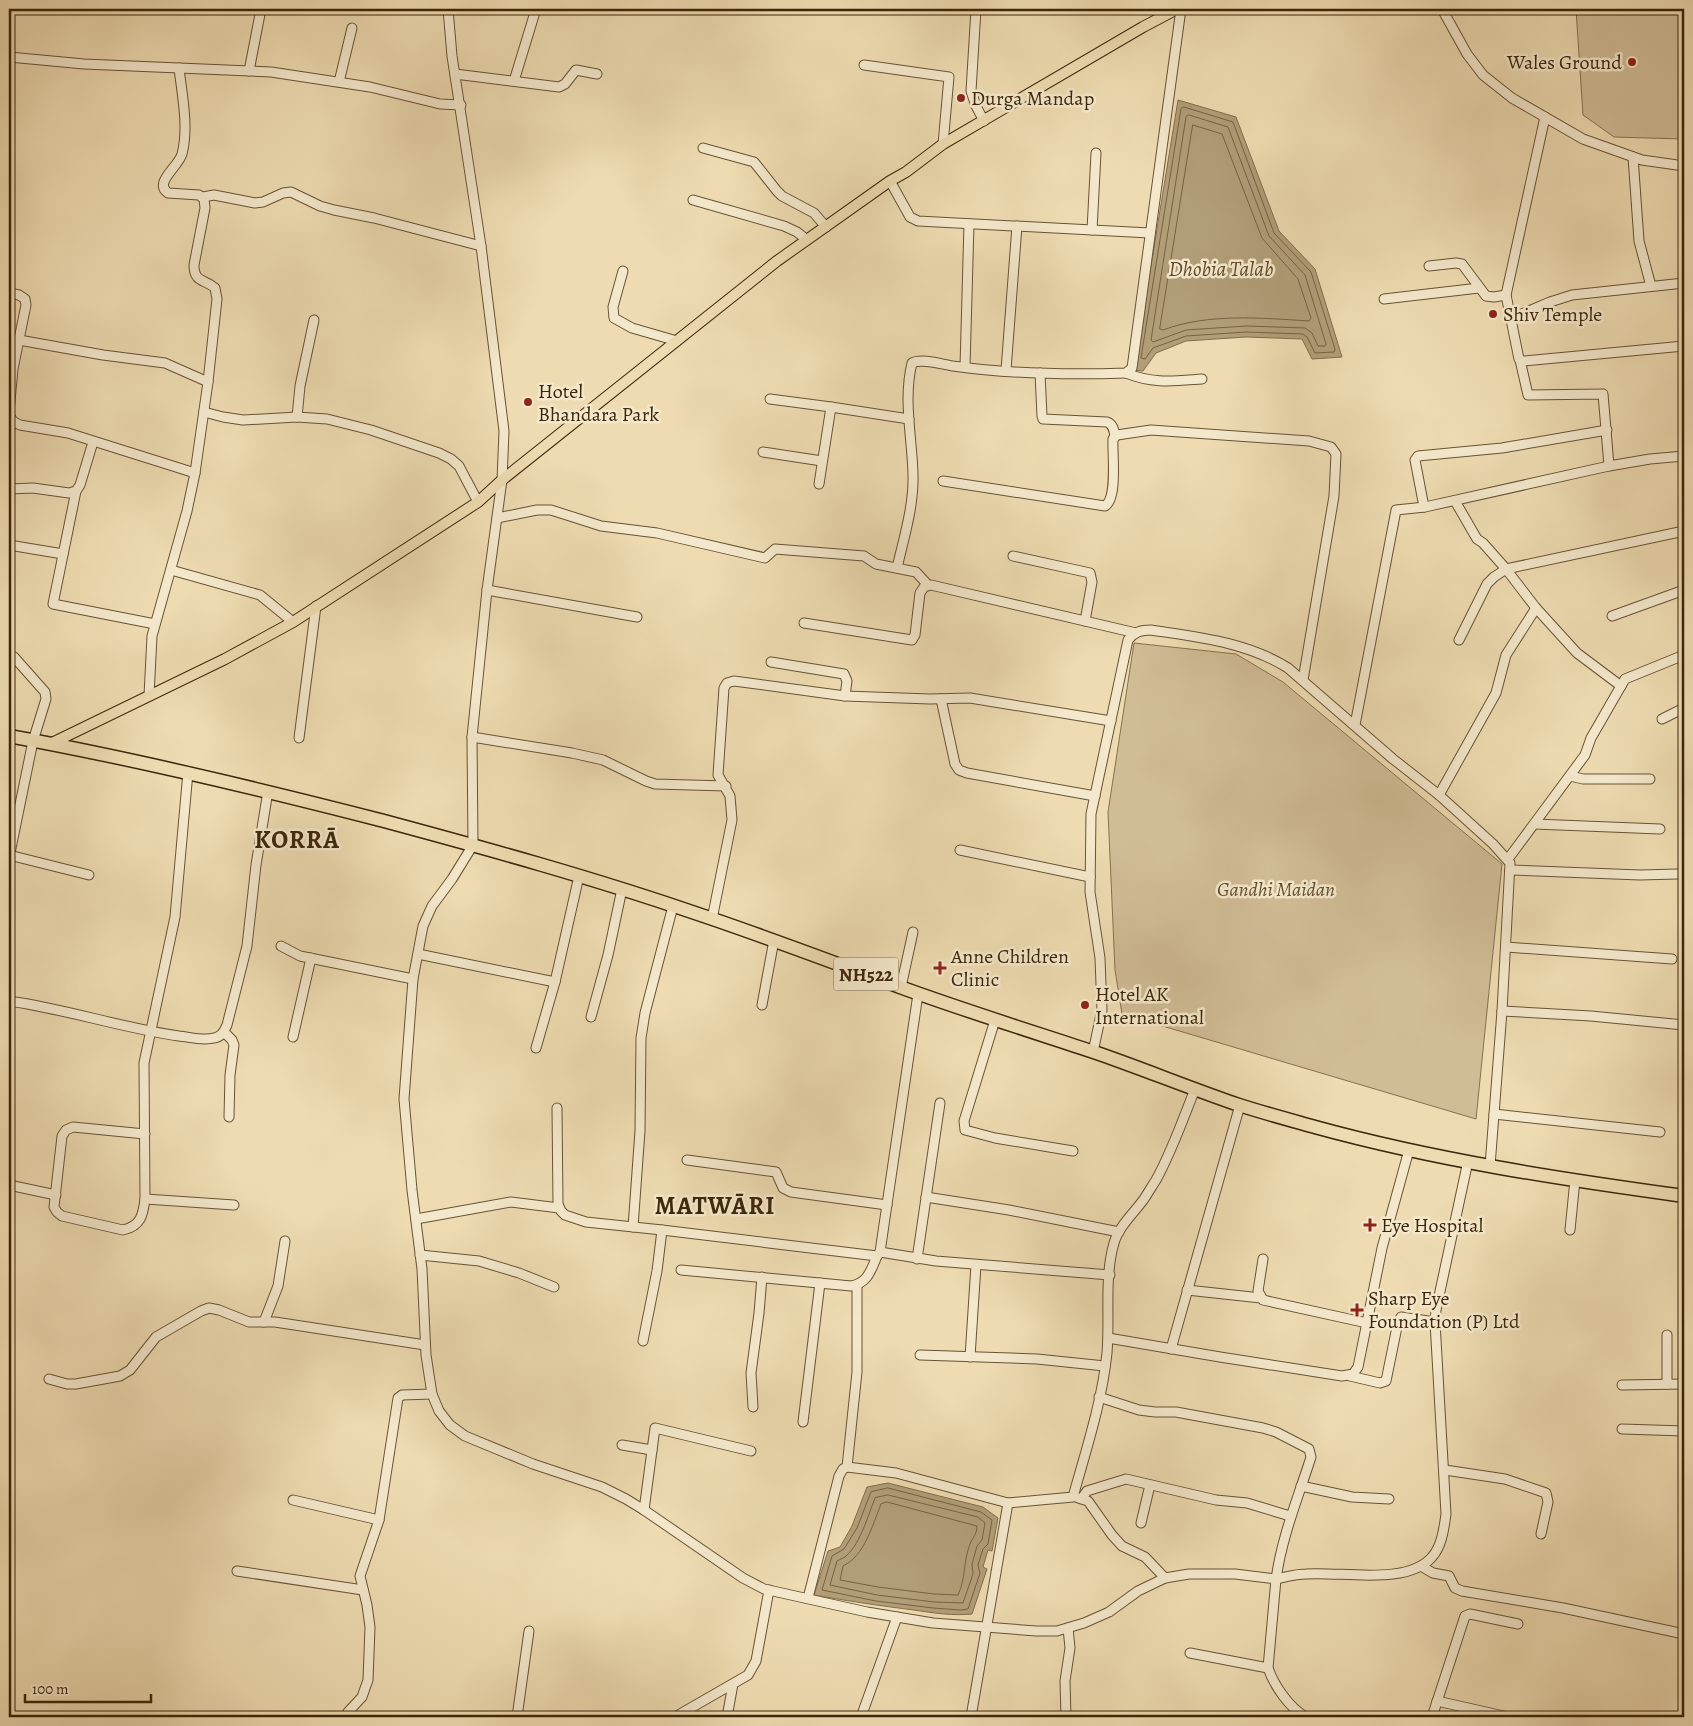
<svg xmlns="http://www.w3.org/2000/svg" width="1693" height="1726" viewBox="0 0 1693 1726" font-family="Alegreya,serif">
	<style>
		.green { fill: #d0bc95; stroke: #867150 }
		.water { fill: #b19d78; stroke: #826d4c }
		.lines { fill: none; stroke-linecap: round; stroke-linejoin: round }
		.shore { stroke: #766241; stroke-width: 1 }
		.minor-casing { stroke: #685334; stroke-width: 11 }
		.major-casing { stroke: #3c260a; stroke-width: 12 }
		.highway-casing { stroke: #3c260a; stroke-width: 15 }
		.minor { stroke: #f4e8cc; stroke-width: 9 }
		.major { stroke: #eedbb1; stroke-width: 10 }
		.highway { stroke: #eedbb1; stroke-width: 12 }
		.poi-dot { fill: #8f2418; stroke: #f4e8cc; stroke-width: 2 }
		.labels { text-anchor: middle; stroke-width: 5; stroke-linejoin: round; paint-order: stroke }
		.shield { fill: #f4e8cc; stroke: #736044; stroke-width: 1 }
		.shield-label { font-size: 19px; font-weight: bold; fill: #3c260a }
		.poi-label { font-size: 20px; fill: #3c260a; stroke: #f4e8cc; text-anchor: start }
		.park-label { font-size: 20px; font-style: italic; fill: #614c2d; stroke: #f4e8cc }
		.water-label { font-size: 21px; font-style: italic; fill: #5f4a2b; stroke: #f4e8cc }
		.district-label { font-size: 25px; font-weight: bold; letter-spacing: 1px; fill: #3c260a; stroke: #f4e8cc }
	</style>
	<rect width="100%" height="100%" fill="#eedbb1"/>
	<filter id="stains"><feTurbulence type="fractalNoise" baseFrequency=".004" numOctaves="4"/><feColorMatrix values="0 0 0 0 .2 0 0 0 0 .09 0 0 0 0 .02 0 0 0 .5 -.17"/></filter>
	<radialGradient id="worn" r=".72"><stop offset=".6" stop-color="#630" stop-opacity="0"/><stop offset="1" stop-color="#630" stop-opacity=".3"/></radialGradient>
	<g class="green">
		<path d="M 1576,9 L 1684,9 L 1684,139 L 1614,137 L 1583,115 Z"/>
		<path d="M 1134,643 L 1236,654 L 1283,682 L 1502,864 L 1476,1119 L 1122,1014 L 1115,970 L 1108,812 Z"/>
	</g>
	<g class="water">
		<path d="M 1178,100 L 1236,117 L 1279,231 L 1315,269 L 1342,357 L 1312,359 L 1302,339 L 1246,337 L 1186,341 L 1156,353 L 1143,371 L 1134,370 Z"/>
		<path d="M 888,1483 L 983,1507 L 998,1518 L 992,1551 L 988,1550 L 983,1567 L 987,1569 L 972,1614 C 953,1616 933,1613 914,1610 C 881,1606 848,1601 814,1595 L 828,1551 L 840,1547 L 852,1526 L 867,1487 Z"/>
	</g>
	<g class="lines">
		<g class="shore">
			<path d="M 1184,107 L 1233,122 L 1274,233 L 1311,272 L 1335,349 L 1334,352 L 1315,353 L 1307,337 L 1303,334 L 1246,332 L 1186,336 L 1153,348 L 1145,359 L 1141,358 L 1181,109 Z"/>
			<path d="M 1189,115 L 1228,127 L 1269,236 L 1305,275 L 1326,344 L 1325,346 L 1318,346 L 1312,333 L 1305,328 L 1246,326 L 1186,330 L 1153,342 L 1151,340 L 1186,117 Z"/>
			<path d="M 1193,125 L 1222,134 L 1262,238 L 1298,279 L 1311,318 L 1309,321 C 1262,318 1208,313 1163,330 L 1160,329 Z"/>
			<path d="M 888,1488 L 981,1512 L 992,1520 L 988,1544 L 983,1549 L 978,1565 L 980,1573 L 968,1609 L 961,1610 L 933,1608 L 876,1601 L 822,1590 L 832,1556 L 844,1549 L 857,1528 L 871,1492 Z"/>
			<path d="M 888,1495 L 978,1517 L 985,1523 L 982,1540 L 977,1546 L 972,1564 L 973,1574 L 963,1603 L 934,1602 L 877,1595 L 830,1585 L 837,1561 C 840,1559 845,1558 847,1555 C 860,1544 869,1513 875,1498 Z"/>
			<path d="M 887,1502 L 977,1526 C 977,1534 973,1537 970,1544 C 963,1562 966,1578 958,1595 L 934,1594 L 878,1587 L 840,1580 L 843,1566 C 865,1555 872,1526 881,1504 Z"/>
		</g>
		<g class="minor-casing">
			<g id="minor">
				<path d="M 448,9 L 452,56 L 481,246 L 504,431 L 502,480 L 487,590 L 472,737 L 473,845 L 452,879 L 432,906 L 423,926 L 413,979 L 404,1099 L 412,1190 L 422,1269 L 426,1355 L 432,1394 L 439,1411 L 450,1425 L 465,1436 L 533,1464 L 602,1487 L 626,1499 L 644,1510 L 743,1578 L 764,1589 L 867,1612 L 933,1623 L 1036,1631 L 1057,1631 L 1084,1623 L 1109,1612 L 1138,1591 L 1165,1578 L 1189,1574 L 1235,1574 L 1276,1579 L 1268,1668 C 1274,1685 1289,1708 1306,1717"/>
				<path d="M 976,9 L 971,91 L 976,106 L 984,121"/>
				<path d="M 1442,9 L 1467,54 L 1483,75 L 1512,98 L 1583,139 L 1642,160 L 1684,166"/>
				<path d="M 9,57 L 84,64 L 271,72 L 370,87 L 440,104 L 461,105"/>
				<path d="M 864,65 L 949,77 L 943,144"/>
				<path d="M 249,71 L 261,9"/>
				<path d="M 455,74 L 559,87 L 565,84 L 576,70 L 597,74"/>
				<path d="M 514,81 L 536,9"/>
				<path d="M 339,82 L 352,28"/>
				<path d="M 1545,117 L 1506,295 L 1519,359 L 1523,361 L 1684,346"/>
				<path d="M 703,148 L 754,162 L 777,191 L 782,196 L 814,213 L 826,227"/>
				<path d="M 1633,157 L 1639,241 L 1651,286"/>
				<path d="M 890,181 L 910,217 L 918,221 L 1150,233"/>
				<path d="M 203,197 L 214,195 L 255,203 L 263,202 L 283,193 L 291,192 L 320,206 L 334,210 L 374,218 L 481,246"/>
				<path d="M 693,200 L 784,226 L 797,232 L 807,240"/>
				<path d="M 1092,230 L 1096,153"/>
				<path d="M 1429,266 L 1456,263 L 1462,264 L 1486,296 L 1494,297 L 1506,295"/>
				<path d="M 623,271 L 613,307 L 614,318 L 632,328 L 677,341"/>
				<path d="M 9,293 L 19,295 L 25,299 L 26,305 L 13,369 L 9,412 C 10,419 13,422 20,425 L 68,433 L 195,473"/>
				<path d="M 1384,299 L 1479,288"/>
				<path d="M 1510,319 L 1550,302 L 1572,295 L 1684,283"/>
				<path d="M 19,340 L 103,355 L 165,363 L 208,382"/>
				<path d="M 1520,360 L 1528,395 L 1603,394 L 1609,466"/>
				<path d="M 965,367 L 969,224"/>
				<path d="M 1006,370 L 1017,226"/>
				<path d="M 1040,373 L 1042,416 L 1043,419 L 1107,422 C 1113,424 1114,430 1115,436"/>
				<path d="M 1126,373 C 1153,384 1173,381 1202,379"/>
				<path d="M 770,399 L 831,407 L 909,419"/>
				<path d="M 204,412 L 223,417 L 243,420 L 297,417 L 327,419 L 371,430 L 439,453 L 451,459 L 459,466 L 478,502"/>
				<path d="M 297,417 L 300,386 L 314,320"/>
				<path d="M 763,452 L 822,461"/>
				<path d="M 943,481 L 1105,506 C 1118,498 1112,453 1113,439 L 1117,435 L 1151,430 L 1309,441 L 1331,447 L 1336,454 L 1334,496 L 1303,680"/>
				<path d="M 819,484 L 831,407"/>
				<path d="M 9,489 L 33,488 L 69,493 L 76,491 L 80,485 L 93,442"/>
				<path d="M 76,491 L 53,604 L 155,624"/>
				<path d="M 1455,501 L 1477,539 L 1483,543 L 1506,569 L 1536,608 L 1577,653 L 1621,686"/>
				<path d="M 1424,507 L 1415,460 L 1418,456 L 1502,448 L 1607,430"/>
				<path d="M 497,518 L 537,510 L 551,510 L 601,526 L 657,533 L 765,558 L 775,549 L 864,556 L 876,564 L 916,572 L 928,585"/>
				<path d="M 9,545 L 63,554"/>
				<path d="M 1013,556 L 1090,573 L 1092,582 L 1085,621"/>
				<path d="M 897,568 C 904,537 914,506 913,474 C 912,437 903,399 912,363 C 922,358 941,364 953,366 C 1010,374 1068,375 1126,373 L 1132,368 L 1181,9"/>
				<path d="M 171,570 L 260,595 L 293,622"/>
				<path d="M 487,590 L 637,617"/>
				<path d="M 1612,616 L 1684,590"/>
				<path d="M 804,623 L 912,640 L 915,635 L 920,593 L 924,587 L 931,585 L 1136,633"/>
				<path d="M 1459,640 L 1487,584 L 1494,577 L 1506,569 L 1684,531"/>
				<path d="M 9,655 L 14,657 L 45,692 L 46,699 L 33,741 L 9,858"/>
				<path d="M 771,662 L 844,674 L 847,681 L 845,696"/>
				<path d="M 149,696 L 152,636 L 187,511 L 195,473 L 208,382 L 217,299 L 215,288 C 205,279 194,283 194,265 L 205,208 L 204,199 L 199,195 L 168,193 C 153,183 179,166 182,154 C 189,127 182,95 179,68"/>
				<path d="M 941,699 L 955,764 L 959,770 L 967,773 L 1095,796"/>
				<path d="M 1662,719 L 1684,708"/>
				<path d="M 1355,725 L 1396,510 L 1425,507 L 1609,466 L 1650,459 L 1684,456"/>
				<path d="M 472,737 L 572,753 L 603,760 L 646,781 L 655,784 L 726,786"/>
				<path d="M 299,738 L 316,606"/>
				<path d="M 1570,776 L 1583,779 L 1650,779"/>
				<path d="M 1439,795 L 1496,693 L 1506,655 L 1536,608"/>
				<path d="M 1534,824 L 1660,829"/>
				<path d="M 960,850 L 1090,877"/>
				<path d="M 9,855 L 89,875"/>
				<path d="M 1508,859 L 1585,755 L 1591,738 L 1625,679 L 1684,655"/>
				<path d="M 1511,870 L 1640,875 L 1677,874"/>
				<path d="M 712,919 L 732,820 L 730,796 L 718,775 L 724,688 L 727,683 L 734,681 L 845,696 L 930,699 L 970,698 L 1111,721"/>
				<path d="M 281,946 L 300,956 L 413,979"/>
				<path d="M 1506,947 L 1672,959"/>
				<path d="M 418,954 L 555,982"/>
				<path d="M 901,987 L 913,932"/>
				<path d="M 9,1001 C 66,1009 122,1028 179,1036 C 190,1037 203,1041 214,1038 C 221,1037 224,1032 227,1025 L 247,946 L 256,865 L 268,791"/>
				<path d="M 762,1005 L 774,940"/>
				<path d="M 1502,1011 L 1591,1016 L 1684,1025"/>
				<path d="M 591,1017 L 608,955 L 622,889"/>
				<path d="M 995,1020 L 964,1121 L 965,1130 L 995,1138 L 1073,1151"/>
				<path d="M 224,1032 L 232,1040 L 234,1045 L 230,1075 L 229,1117"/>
				<path d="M 293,1037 L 311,958"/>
				<path d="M 536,1048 L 555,982 L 579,876"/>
				<path d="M 1093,1052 L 1102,1010 L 1100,958 L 1090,892 L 1091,814 L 1128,640 C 1134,632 1141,630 1151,630 C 1197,637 1247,642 1288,668 L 1393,759 L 1439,795 L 1493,844 L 1510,863 L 1502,1011 L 1490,1166"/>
				<path d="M 557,1108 L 558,1204 L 561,1211 L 565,1215 L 586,1222 L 662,1230 L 877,1256 L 880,1252 L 918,994"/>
				<path d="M 1494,1114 L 1660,1132"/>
				<path d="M 145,1134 L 73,1127 L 66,1130 L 62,1136 L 54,1207 L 57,1212 L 62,1216 L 123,1230 C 141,1226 143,1215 145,1199 L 144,1063 L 175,917 L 188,772"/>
				<path d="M 687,1160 L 776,1172 L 783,1188 L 791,1192 L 887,1205"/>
				<path d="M 9,1185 L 56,1195"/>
				<path d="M 926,1197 L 1009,1210 L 1119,1232"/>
				<path d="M 145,1199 L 234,1205"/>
				<path d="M 416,1219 L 511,1202 L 559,1208"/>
				<path d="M 633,1227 L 640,1131 L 641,1038 L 645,1013 L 673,906"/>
				<path d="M 1570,1230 L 1575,1180"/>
				<path d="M 880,1252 L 936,1261 L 1110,1275"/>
				<path d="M 420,1255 L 479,1261 L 519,1273 L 554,1287"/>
				<path d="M 917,1259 L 940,1103"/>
				<path d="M 1263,1259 L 1258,1291 L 1263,1300 L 1367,1323"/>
				<path d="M 681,1270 L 851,1286 C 868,1283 871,1270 877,1256"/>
				<path d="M 1187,1290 L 1261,1298"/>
				<path d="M 264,1322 L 278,1286 L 285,1241"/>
				<path d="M 1667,1335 L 1667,1384"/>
				<path d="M 1108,1338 L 1220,1357 L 1342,1376 L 1353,1374 L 1358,1367 L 1382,1248 L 1409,1150"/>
				<path d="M 643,1341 L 657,1271 L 662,1230"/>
				<path d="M 1171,1349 L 1240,1105"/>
				<path d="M 920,1355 L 1037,1359 L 1105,1366"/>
				<path d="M 970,1357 L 976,1265"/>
				<path d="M 1350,1376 L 1380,1383 L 1386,1381 L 1398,1322 L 1401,1317 L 1435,1322"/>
				<path d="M 49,1379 L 67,1384 L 76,1384 L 120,1376 L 130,1370 L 156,1337 L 201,1311 L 209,1308 L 219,1310 L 249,1322 L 275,1322 L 425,1345"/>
				<path d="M 1622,1385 L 1684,1384"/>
				<path d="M 1099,1397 L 1139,1410 L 1155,1412 L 1176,1412 L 1263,1428 L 1276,1432 L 1309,1449 L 1311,1457 C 1298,1498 1282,1536 1276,1579 C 1286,1577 1296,1574 1306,1574 C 1341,1571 1407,1586 1432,1557 C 1442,1546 1444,1528 1446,1514 L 1435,1322 L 1436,1310 L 1468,1161"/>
				<path d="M 753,1407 L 751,1373 L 759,1313 L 762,1277"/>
				<path d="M 803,1422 L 820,1283"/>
				<path d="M 1622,1429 L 1684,1431"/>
				<path d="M 622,1445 L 652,1450"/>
				<path d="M 847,1467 L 857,1372 L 857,1285"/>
				<path d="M 1445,1470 L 1505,1479 L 1546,1493 L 1548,1502 L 1541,1534"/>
				<path d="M 1301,1486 L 1352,1497 L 1389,1499"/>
				<path d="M 1078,1498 L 1088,1501 L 1112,1535 L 1122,1546 L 1145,1557 L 1165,1578"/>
				<path d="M 1082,1498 L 1087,1491 L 1126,1479 L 1216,1500 L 1247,1503 L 1290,1516"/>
				<path d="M 293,1500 L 379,1520"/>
				<path d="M 644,1510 L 655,1428 L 751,1451"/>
				<path d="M 1141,1523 L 1150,1485"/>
				<path d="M 1421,1566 L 1433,1573 L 1449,1576 L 1455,1588 L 1462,1591 L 1563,1608 L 1684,1634"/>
				<path d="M 237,1571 L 363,1590"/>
				<path d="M 808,1598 L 839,1476 L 843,1469 L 847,1467 L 896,1473 L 1008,1503 L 1073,1497 C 1086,1450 1102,1402 1107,1353 C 1110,1317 1104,1278 1114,1243 C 1119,1226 1134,1213 1144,1199 C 1148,1193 1152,1186 1156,1180 C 1172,1151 1183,1119 1195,1089"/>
				<path d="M 1190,1653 L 1268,1668"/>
				<path d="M 1437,1701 L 1508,1717"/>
				<path d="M 345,1717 L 348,1712 L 362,1697 L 368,1680 L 370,1627 L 367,1605 L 360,1576 L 379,1520 L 398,1398 L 402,1395 L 432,1394"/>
				<path d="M 517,1717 L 529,1631"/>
				<path d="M 675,1717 L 748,1675 L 756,1661 L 769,1590"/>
				<path d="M 727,1717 L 733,1684"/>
				<path d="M 861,1717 L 897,1617"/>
				<path d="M 971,1717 L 1008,1503"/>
				<path d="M 1066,1717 L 1065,1681 L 1070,1648 L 1068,1628"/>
				<path d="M 1432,1717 L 1465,1616 L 1470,1614 L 1518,1624"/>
			</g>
		</g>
		<g class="major-casing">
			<path id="major" d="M 50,744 L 225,659 L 293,622 L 478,502 L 502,480 L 777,261 L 890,181 L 906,172 L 943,144 L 1143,27 L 1177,9"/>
		</g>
		<g class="highway-casing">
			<path id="highway" d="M 9,736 C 135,759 260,789 384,821 C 488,849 593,878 695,913 C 764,936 832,962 900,987 C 963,1010 1027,1030 1091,1051 C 1141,1068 1189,1088 1239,1105 C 1264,1113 1290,1120 1315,1127 C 1435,1160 1560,1179 1684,1196"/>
		</g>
		<use href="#minor" class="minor"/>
		<use href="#major" class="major"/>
		<use href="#highway" class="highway"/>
	</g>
	<g class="poi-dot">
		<circle cx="1632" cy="62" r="5"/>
		<circle cx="961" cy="98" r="5"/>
		<circle cx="1493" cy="314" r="5"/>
		<circle cx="528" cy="402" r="5"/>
		<path d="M937.5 960.5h5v5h5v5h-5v5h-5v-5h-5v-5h5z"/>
		<circle cx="1085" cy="1005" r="5"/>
		<path d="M1367.5 1217.5h5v5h5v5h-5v5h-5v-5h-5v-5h5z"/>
		<path d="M1354.5 1302.5h5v5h5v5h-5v5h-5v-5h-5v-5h5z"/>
	</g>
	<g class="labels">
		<rect class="shield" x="833.5" y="957.5" width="65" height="33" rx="4"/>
		<g class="shield-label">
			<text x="866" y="981">NH522</text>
		</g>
		<g class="poi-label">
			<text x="1622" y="69" text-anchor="end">Wales Ground</text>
			<text x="971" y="105">Durga Mandap</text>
			<text x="1503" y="321">Shiv Temple</text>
			<text x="538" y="398">Hotel<tspan x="538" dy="23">Bhandara Park</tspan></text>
			<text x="951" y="963">Anne Children<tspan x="951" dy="23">Clinic</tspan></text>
			<text x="1095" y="1001">Hotel AK<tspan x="1095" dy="23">International</tspan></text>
			<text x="1381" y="1232">Eye Hospital</text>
			<text x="1368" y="1305">Sharp Eye<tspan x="1368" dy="23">Foundation (P) Ltd</tspan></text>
		</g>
		<g class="park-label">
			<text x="1276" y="896">Gandhi Maidan</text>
		</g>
		<g class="water-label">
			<text x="1221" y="276">Dhobia Talab</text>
		</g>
		<g class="district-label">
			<text x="297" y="848">KORRĀ</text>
			<text x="715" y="1214">MATWĀRI</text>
		</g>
	</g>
	<rect width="1693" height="1726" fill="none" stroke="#eedbb1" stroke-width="30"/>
	<rect x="10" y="10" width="1673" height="1706" fill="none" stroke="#3c260a" stroke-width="2.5"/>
	<rect x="15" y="15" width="1663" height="1696" fill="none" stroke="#3c260a"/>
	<path d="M25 1694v8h126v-8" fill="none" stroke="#3c260a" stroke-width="2.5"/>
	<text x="32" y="1694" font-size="15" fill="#3c260a" stroke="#f4e8cc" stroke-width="4" paint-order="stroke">100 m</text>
	<rect width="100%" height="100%" filter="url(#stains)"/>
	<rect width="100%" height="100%" fill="url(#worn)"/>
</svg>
